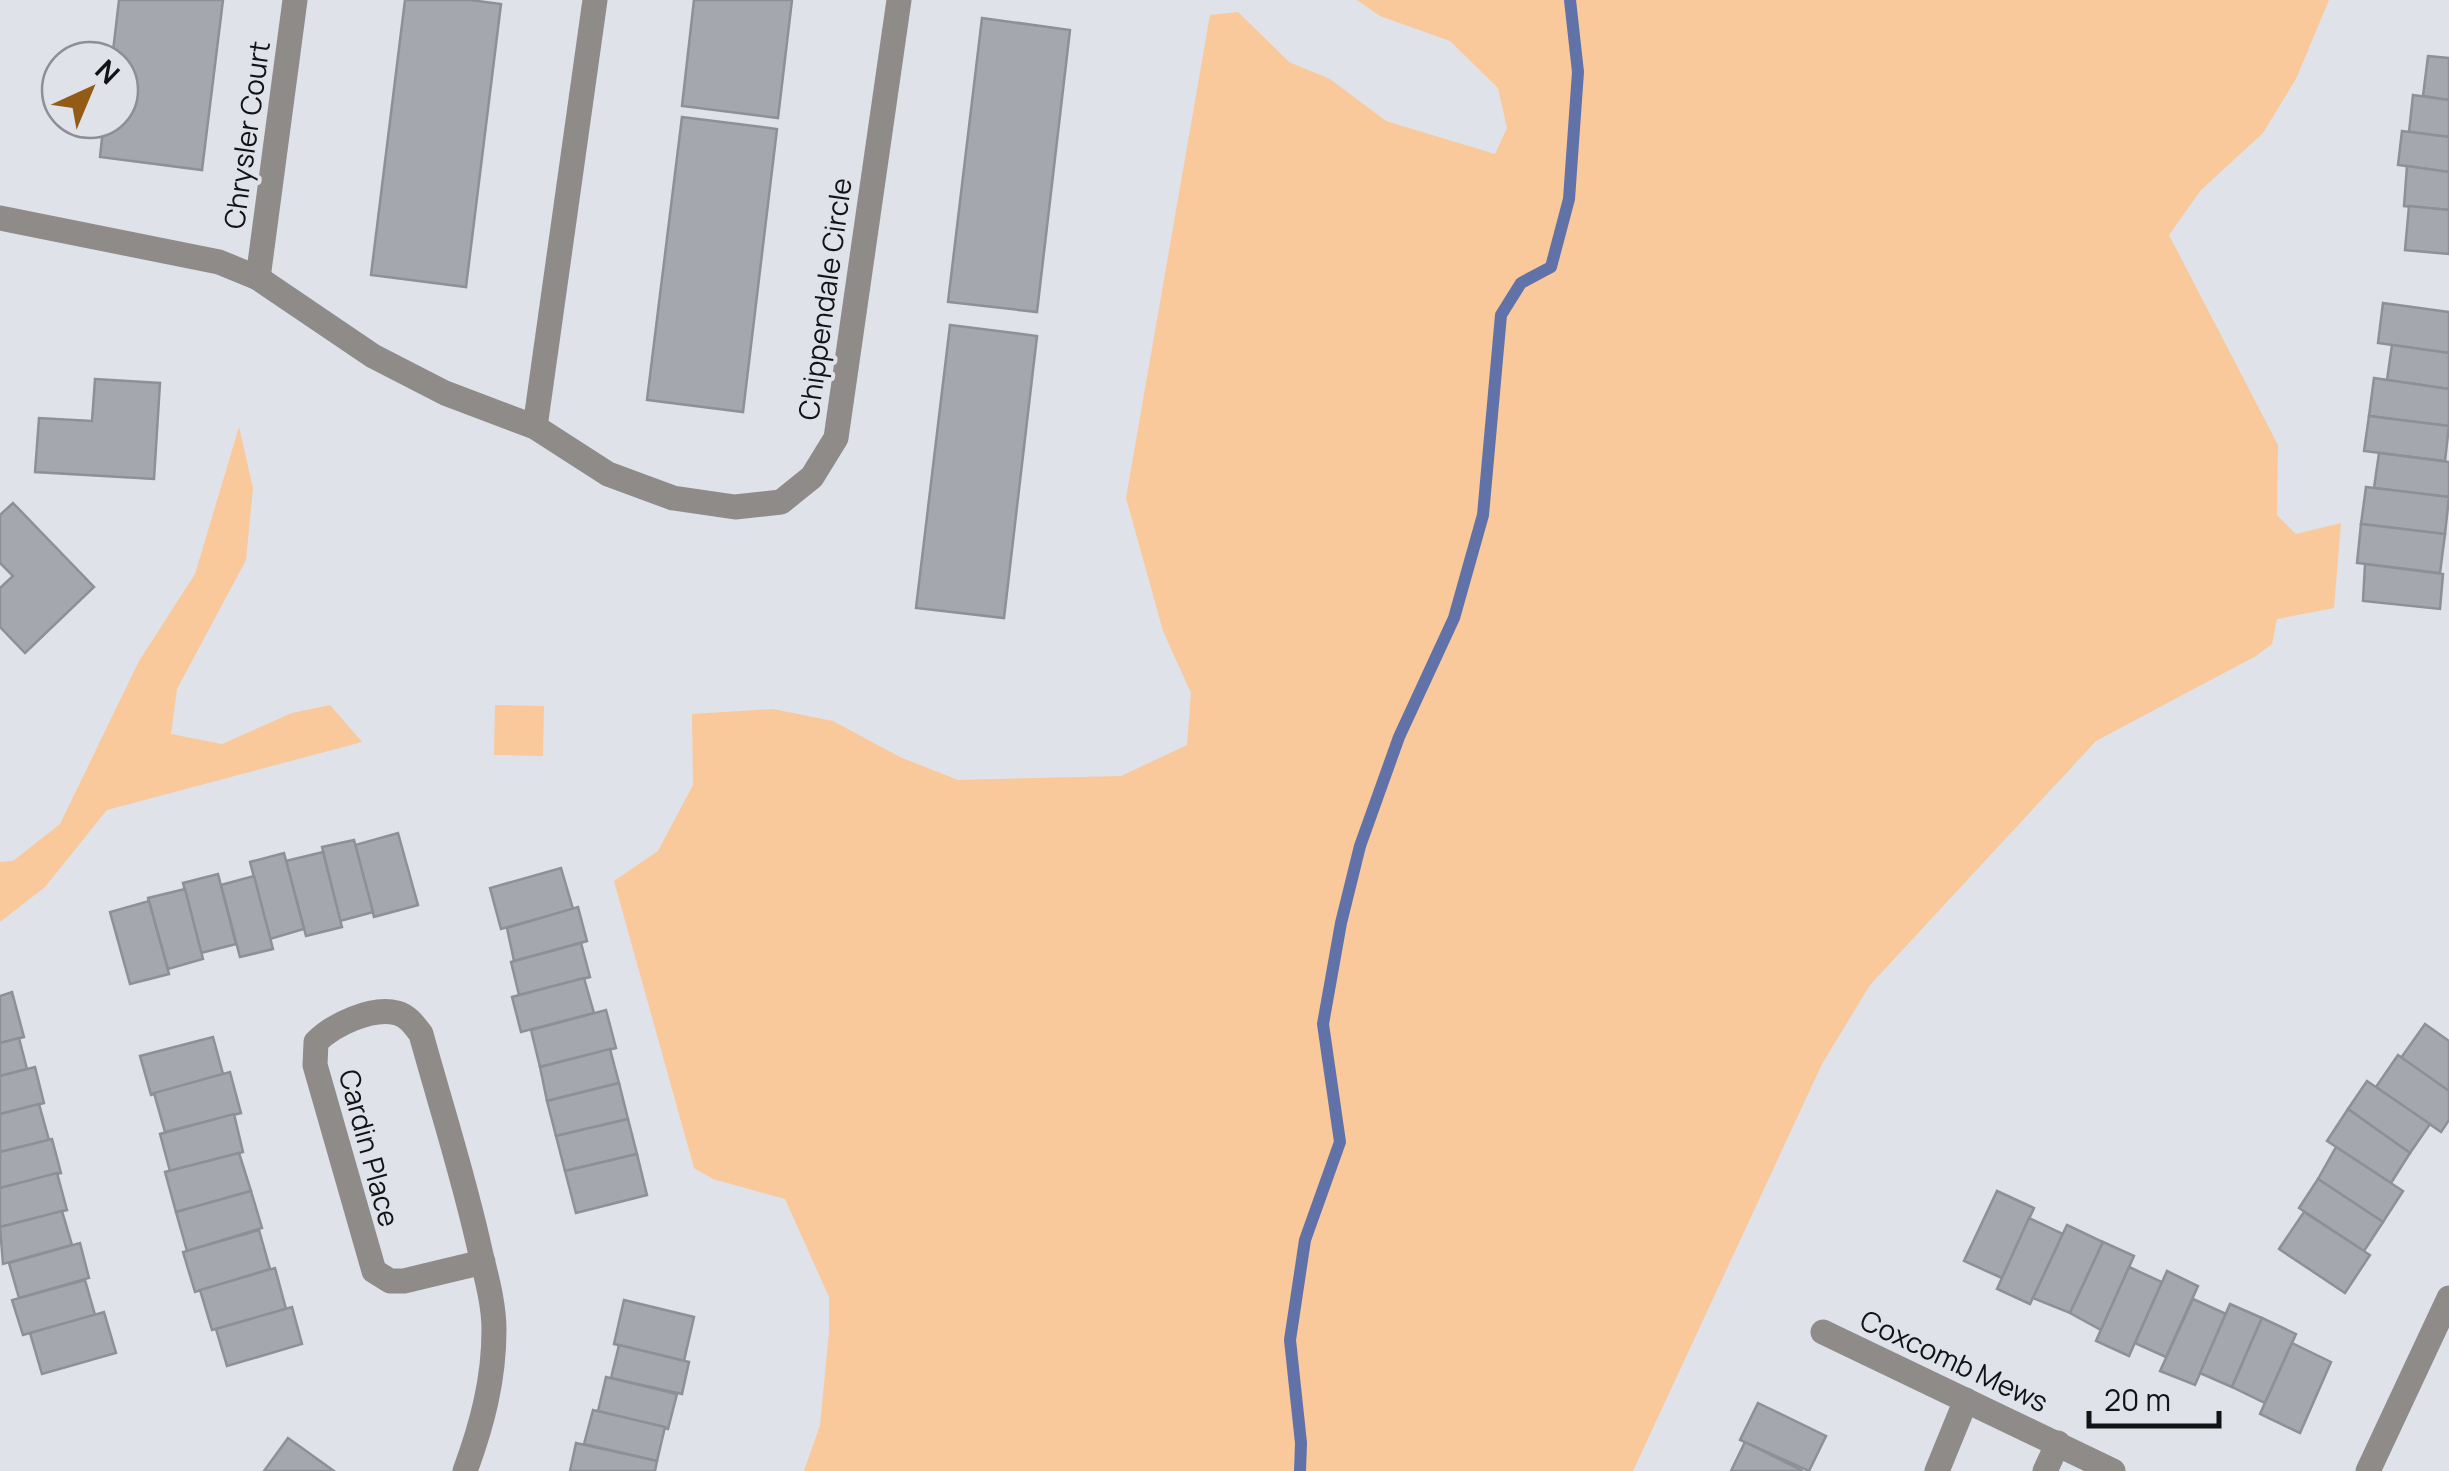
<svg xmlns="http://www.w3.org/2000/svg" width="2449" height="1471" viewBox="0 0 2449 1471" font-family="Manrope,sans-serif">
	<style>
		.green { fill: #f9c99b }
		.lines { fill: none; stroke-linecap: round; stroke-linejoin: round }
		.stream { stroke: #6072a7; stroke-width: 12 }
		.building { fill: #a4a7ae; stroke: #8d9096; stroke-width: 2.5 }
		.minor { stroke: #8e8b89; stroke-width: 25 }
		.labels { text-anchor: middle; stroke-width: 8; stroke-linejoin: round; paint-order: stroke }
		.street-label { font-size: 28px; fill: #121315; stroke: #dfe2e9 }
	</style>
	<rect width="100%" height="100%" fill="#dfe2e9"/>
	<g class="green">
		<path d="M 1357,0 L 2329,0 L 2296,79 L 2263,133 L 2201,190 L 2169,235 L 2278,445 L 2277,515 L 2296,534 L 2341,523 L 2334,608 L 2277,619 L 2272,644 L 2256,656 L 2096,741 L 1870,985 L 1822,1064 L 1633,1471 L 804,1471 L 820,1425 L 829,1332 L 829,1297 L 785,1199 L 713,1179 L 694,1168 L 614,881 L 658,851 L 693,785 L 692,714 L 773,709 L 833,721 L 900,757 L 958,780 L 1121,776 L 1187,745 L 1191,693 L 1163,631 L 1126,498 L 1210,15 L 1238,12 L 1289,62 L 1330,79 L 1386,121 L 1495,154 L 1507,128 L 1498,88 L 1450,41 L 1380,16 Z"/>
		<path d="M 239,427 L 253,488 L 246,560 L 177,689 L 171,734 L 222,744 L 292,713 L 330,705 L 362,742 L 107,810 L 45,887 L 0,922 L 0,862 L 13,861 L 60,824 L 139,661 L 195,574 Z"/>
		<path d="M 495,705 L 544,706 L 543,756 L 494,755 Z"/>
	</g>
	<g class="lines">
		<path class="stream" d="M 1300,1471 L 1301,1443 L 1290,1340 L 1305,1240 L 1340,1142 L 1323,1024 L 1341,923 L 1360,846 L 1399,737 L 1454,618 L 1483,515 L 1501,315 L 1521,283 L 1551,267 L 1569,199 L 1578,72 L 1570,0"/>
	</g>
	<g class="building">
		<path d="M 119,0 L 223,0 L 202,170 L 100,157 L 104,120 L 120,120 L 120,60 L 112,60 Z"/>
		<path d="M 405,0 L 470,0 L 501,4 L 466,287 L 371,275 Z"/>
		<path d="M 694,0 L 792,0 L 778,118 L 682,106 Z"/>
		<path d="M 982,18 L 1070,30 L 1037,312 L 948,302 Z"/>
		<path d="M 2428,56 L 2449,58 L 2449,100 L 2423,96 Z"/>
		<path d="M 2413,95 L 2449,100 L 2449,137 L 2409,132 Z"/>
		<path d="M 682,117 L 777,129 L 743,412 L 647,400 Z"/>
		<path d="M 2402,131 L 2449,137 L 2449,172 L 2398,165 Z"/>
		<path d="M 2407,166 L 2449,172 L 2449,210 L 2404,206 Z"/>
		<path d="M 2409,206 L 2449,210 L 2449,254 L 2405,250 Z"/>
		<path d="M 2383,303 L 2449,312 L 2449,353 L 2378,343 Z"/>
		<path d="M 950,325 L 1037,336 L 1004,618 L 916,608 Z"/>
		<path d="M 2392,345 L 2449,353 L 2449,389 L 2387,380 Z"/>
		<path d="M 2374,378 L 2449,389 L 2449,426 L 2369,416 Z"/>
		<path d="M 95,379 L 160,383 L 154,479 L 35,472 L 39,418 L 92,421 Z"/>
		<path d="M 2369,416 L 2449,426 L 2445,461 L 2364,451 Z"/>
		<path d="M 2379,453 L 2449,462 L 2449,497 L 2374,488 Z"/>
		<path d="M 2366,487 L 2449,497 L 2445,534 L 2361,524 Z"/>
		<path d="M 13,503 L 94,587 L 25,653 L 0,627 L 0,588 L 13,576 L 0,563 L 0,515 Z"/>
		<path d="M 2361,524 L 2445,534 L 2440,573 L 2357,563 Z"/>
		<path d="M 2365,564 L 2443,574 L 2440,609 L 2363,601 Z"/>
		<path d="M 398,833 L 418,905 L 374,917 L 355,845 Z"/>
		<path d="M 354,840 L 373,912 L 340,921 L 322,847 Z"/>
		<path d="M 323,852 L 342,927 L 306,936 L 286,861 Z"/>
		<path d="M 284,853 L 304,929 L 270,939 L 250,862 Z"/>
		<path d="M 561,868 L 573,909 L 501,929 L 490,888 Z"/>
		<path d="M 218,874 L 236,944 L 201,953 L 183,883 Z"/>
		<path d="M 254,876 L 273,949 L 240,957 L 221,885 Z"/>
		<path d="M 185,889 L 203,959 L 168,969 L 148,898 Z"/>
		<path d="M 149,901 L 169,974 L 130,984 L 110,912 Z"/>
		<path d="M 578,907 L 587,941 L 514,961 L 507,928 Z"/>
		<path d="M 581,943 L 590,977 L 519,995 L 511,962 Z"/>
		<path d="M 584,978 L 594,1013 L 521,1032 L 512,997 Z"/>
		<path d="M 12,992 L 24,1037 L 0,1043 L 0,996 Z"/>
		<path d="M 606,1010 L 616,1048 L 540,1067 L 531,1030 Z"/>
		<path d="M 2425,1024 L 2449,1041 L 2449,1091 L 2401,1058 Z"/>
		<path d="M 213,1037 L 223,1074 L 151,1095 L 140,1056 Z"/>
		<path d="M 19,1038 L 27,1069 L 0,1076 L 0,1043 Z"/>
		<path d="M 610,1049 L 619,1083 L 547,1101 L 540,1067 Z"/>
		<path d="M 2398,1055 L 2449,1091 L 2449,1120 L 2441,1132 L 2376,1087 Z"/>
		<path d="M 35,1067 L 44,1103 L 0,1114 L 0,1076 Z"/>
		<path d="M 230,1072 L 241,1113 L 165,1132 L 154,1093 Z"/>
		<path d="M 2367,1081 L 2430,1124 L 2410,1153 L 2348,1109 Z"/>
		<path d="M 619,1083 L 628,1119 L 556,1136 L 547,1101 Z"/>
		<path d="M 39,1104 L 49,1140 L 0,1152 L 0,1114 Z"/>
		<path d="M 2348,1109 L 2410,1153 L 2391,1183 L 2327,1141 Z"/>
		<path d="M 234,1114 L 243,1152 L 170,1171 L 160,1134 Z"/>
		<path d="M 628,1119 L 637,1154 L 565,1171 L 556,1136 Z"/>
		<path d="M 52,1139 L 61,1173 L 0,1188 L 0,1152 Z"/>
		<path d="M 2336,1147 L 2403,1191 L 2383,1222 L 2318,1179 Z"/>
		<path d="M 239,1153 L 251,1191 L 176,1212 L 165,1172 Z"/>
		<path d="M 637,1154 L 647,1195 L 576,1213 L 565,1171 Z"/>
		<path d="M 57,1173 L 67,1210 L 0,1227 L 0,1188 Z"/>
		<path d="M 2318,1179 L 2383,1222 L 2364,1251 L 2299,1208 Z"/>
		<path d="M 251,1191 L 262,1228 L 187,1251 L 176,1212 Z"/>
		<path d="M 1997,1191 L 2034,1208 L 2002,1278 L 1964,1261 Z"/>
		<path d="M 62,1211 L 72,1245 L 3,1264 L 0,1227 Z"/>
		<path d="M 2304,1212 L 2370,1255 L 2345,1293 L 2279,1249 Z"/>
		<path d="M 2029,1218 L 2063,1234 L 2030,1304 L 1997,1289 Z"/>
		<path d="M 2067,1225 L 2103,1242 L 2070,1313 L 2033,1298 Z"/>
		<path d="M 259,1230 L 270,1269 L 195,1292 L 183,1252 Z"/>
		<path d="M 2103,1242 L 2134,1256 L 2101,1330 L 2070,1313 Z"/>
		<path d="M 80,1243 L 89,1278 L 19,1298 L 9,1263 Z"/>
		<path d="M 2129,1267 L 2162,1282 L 2129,1356 L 2096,1341 Z"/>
		<path d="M 275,1268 L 286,1309 L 212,1330 L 200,1290 Z"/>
		<path d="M 2167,1271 L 2198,1286 L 2166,1357 L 2135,1343 Z"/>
		<path d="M 85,1280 L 95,1315 L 23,1335 L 12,1300 Z"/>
		<path d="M 2193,1299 L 2226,1314 L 2195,1385 L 2160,1371 Z"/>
		<path d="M 624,1300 L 694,1317 L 684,1361 L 614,1344 Z"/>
		<path d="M 2230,1304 L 2262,1318 L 2232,1387 L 2200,1373 Z"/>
		<path d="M 292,1307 L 302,1344 L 227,1366 L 216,1329 Z"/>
		<path d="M 104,1312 L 116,1353 L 42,1374 L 30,1333 Z"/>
		<path d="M 2262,1318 L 2296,1334 L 2265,1403 L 2232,1387 Z"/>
		<path d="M 2292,1343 L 2331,1362 L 2300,1433 L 2260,1414 Z"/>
		<path d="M 619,1345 L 689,1362 L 682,1394 L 611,1378 Z"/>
		<path d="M 606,1377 L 677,1394 L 668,1429 L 598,1411 Z"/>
		<path d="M 1758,1403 L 1826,1436 L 1809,1471 L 1740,1440 Z"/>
		<path d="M 593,1410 L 665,1427 L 657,1461 L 584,1444 Z"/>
		<path d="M 288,1438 L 334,1471 L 264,1471 Z"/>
		<path d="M 1745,1442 L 1803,1471 L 1731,1471 Z"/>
		<path d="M 576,1443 L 657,1461 L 655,1471 L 570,1471 Z"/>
	</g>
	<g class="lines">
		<g class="minor">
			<path d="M 0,218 L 219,262 L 258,278 L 373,356 L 445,393 L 535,427 L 608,474 L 673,498 L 735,507 L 781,502 L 812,477 L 836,438 L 899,0"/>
			<path d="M 258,278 L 295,0"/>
			<path d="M 535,427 L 595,0"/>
			<path d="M 1823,1332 L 2113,1471"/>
			<path d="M 465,1471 C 482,1425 494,1380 494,1330 C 494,1305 487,1279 481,1255 C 465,1180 441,1107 421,1034 C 414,1025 408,1016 397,1013 C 372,1006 333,1025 316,1042 L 315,1065 L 374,1271 L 390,1281 L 404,1281 L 483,1262"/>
			<path d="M 1937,1471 L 1966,1400"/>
			<path d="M 2045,1471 L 2058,1443"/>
			<path d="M 2368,1471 L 2449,1298"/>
		</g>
	</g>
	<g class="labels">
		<g class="street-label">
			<text transform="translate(247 135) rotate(-82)" y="10">Chrysler Court</text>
			<text transform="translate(825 299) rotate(-82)" y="10">Chippendale Circle</text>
			<text transform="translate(369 1148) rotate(75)" y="10">Cardin Place</text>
			<text transform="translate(1954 1361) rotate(25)" y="10">Coxcomb Mews</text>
		</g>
	</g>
	<g transform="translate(90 90) rotate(44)"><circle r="48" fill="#dfe2e9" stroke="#8d8f94" stroke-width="2.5"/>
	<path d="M0-8L18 38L0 25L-18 38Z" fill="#935b16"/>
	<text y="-15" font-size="28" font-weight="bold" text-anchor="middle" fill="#121315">N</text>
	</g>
	<path d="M2089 1411v15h130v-15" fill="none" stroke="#121315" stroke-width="5"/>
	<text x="2104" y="1411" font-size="30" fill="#121315" stroke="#dfe2e9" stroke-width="8" paint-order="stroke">20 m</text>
</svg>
